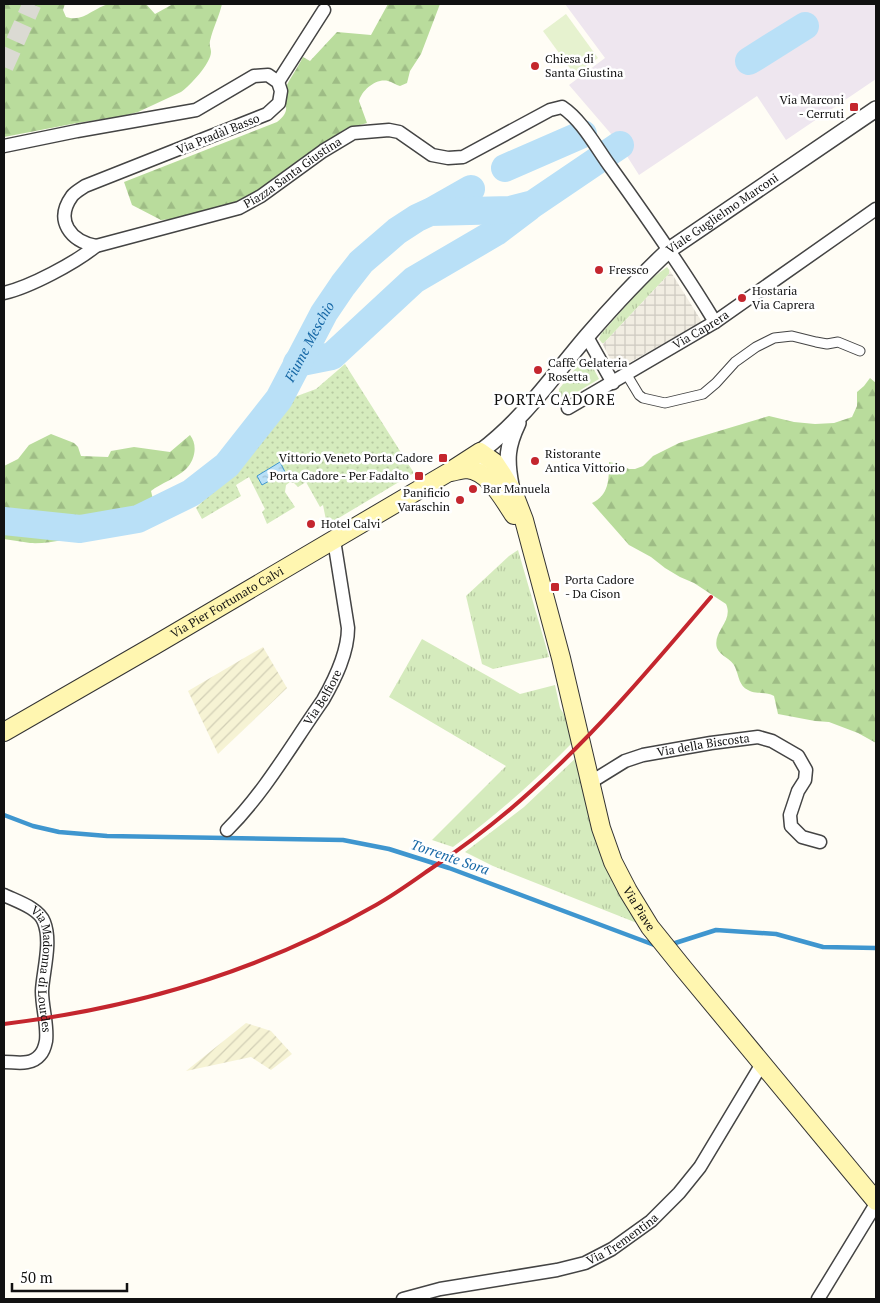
<svg xmlns="http://www.w3.org/2000/svg" width="880" height="1303" viewBox="0 0 880 1303" font-family="'PT Serif',serif">
	<style>
		.industrial { fill: #eee6ef }
		.farmland { fill: url(#farmland-furrows) }
		.grass { fill: url(#grass-tufts) }
		.forest { fill: url(#forest-firs) }
		.garden { fill: url(#garden-dots) }
		.pitch { fill: #e6f2cf }
		.plaza { fill: url(#plaza-grid) }
		.water { fill: url(#water-ripples); stroke: #3f96cf }
		.lines { fill: none; stroke-linecap: round; stroke-linejoin: round }
		.stream { stroke: #3f96cf; stroke-width: 4.5 }
		.river { stroke: #b9e0f7; stroke-width: 28 }
		.primary-tunnel { stroke: #dbdad3; stroke-width: 19; stroke-dasharray: 19 9; stroke-linecap: butt }
		.pedestrian-casing { stroke: #444; stroke-width: 11 }
		.minor-casing { stroke: #444; stroke-width: 15 }
		.tertiary-casing { stroke: #444; stroke-width: 18 }
		.secondary-casing { stroke: #333; stroke-width: 20 }
		.pedestrian { stroke: #fff; stroke-width: 9 }
		.minor { stroke: #fff; stroke-width: 12 }
		.tertiary { stroke: #fff; stroke-width: 15 }
		.secondary { stroke: #fff6b0; stroke-width: 18 }
		.rail { stroke: #c4262e; stroke-width: 4 }
		.poi-dot { fill: #c4262e; stroke: #fff; stroke-width: 2 }
		.labels { text-anchor: middle; stroke-width: 5; stroke-linejoin: round; paint-order: stroke }
		.poi-label { font-size: 12px; fill: #111; stroke: #fff; text-anchor: start }
		.street-label { font-size: 12px; fill: #111; stroke: #fff }
		.water-label { font-size: 14px; font-style: italic; fill: #1768a6; stroke: #fff }
		.quarter-label { font-size: 15px; letter-spacing: 1px; fill: #111; stroke: #fff }
	</style>
	<defs>
		<pattern id="farmland-furrows" width="10" height="10" patternUnits="userSpaceOnUse" patternTransform="scale(1.25)"><rect width="10" height="10" fill="#f6f3d4"/><path d="M-1 1l2-2M0 10L10 0M9 11l2-2" fill="none" stroke="#d2cfb5"/></pattern>
		<pattern id="grass-tufts" width="24" height="20" patternUnits="userSpaceOnUse" patternTransform="scale(1.25)"><rect width="24" height="20" fill="#d5ebbd"/><path d="M3 7l-1-3M5 7V3M7 7l1-3M15 17l-1-3M17 17v-4M19 17l1-3" fill="none" stroke="#b6c8a1"/></pattern>
		<pattern id="forest-firs" width="22" height="20" patternUnits="userSpaceOnUse" patternTransform="scale(1.25)"><rect width="22" height="20" fill="#b9dc9c"/><path d="M5 1l3.5 6h-7zM16 11l3.5 6h-7z" fill="#9ebc85"/></pattern>
		<pattern id="garden-dots" width="8" height="8" patternUnits="userSpaceOnUse" patternTransform="scale(1.25)"><rect width="8" height="8" fill="#d5ebbd"/><path d="M2 2h.1M6 6h.1" fill="none" stroke="#b6c8a1" stroke-width="1.8" stroke-linecap="round"/></pattern>
		<pattern id="plaza-grid" width="8" height="8" patternUnits="userSpaceOnUse" patternTransform="scale(1.25)"><rect width="8" height="8" fill="#f1ede2"/><path d="M0 4h8M4 0v8" fill="none" stroke="#cecac1"/></pattern>
		<pattern id="water-ripples" width="26" height="14" patternUnits="userSpaceOnUse" patternTransform="scale(1.25)"><rect width="26" height="14" fill="#b9e0f7"/><path d="M2 4q2-2 4 0t4 0M15 11q2-2 4 0t4 0" fill="none" stroke="#9ebfd3"/></pattern>
	</defs>
	<rect width="100%" height="100%" fill="#fffdf5"/>
	<path class="industrial" d="M 565,4 L 876,4 L 876,79 L 786,140 L 757,96 L 639,175 L 618,142 L 569,85 L 605,58 Z"/>
	<g class="farmland">
		<path d="M 263,647 L 287,688 L 218,754 L 188,691 Z"/>
		<path d="M 246,1023 L 271,1031 L 292,1054 L 271,1070 L 251,1057 L 186,1071 Z"/>
	</g>
	<g class="grass">
		<path d="M 667,267 L 670,271 L 669,274 L 604,343 L 602,343 L 599,339 L 601,334 L 647,282 Z"/>
		<path d="M 582,360 L 590,362 L 599,379 L 567,398 L 561,397 L 559,394 L 559,389 Z"/>
		<path d="M 518,550 L 549,657 L 493,669 L 482,664 L 466,596 L 509,556 Z"/>
		<path d="M 422,639 L 520,694 L 555,685 L 560,708 L 565,716 L 568,716 L 575,740 C 537,779 497,815 453,847 L 432,840 L 506,766 L 389,697 Z"/>
		<path d="M 579,755 L 640,922 L 637,923 L 493,866 L 465,852 L 524,807 Z"/>
	</g>
	<g class="forest">
		<path d="M 4,4 L 65,4 L 63,10 L 66,17 C 84,23 93,7 110,4 C 121,2 134,4 146,4 L 155,14 L 173,4 L 222,4 C 219,17 213,28 210,41 C 209,46 211,48 211,52 C 211,63 190,86 181,92 L 138,112 L 123,116 L 77,123 L 4,137 Z"/>
		<path d="M 388,4 L 440,4 L 421,54 L 410,71 L 407,83 L 400,86 C 396,85 392,82 388,81 C 376,78 362,90 359,101 L 367,123 L 345,129 L 239,205 L 186,218 L 161,220 L 132,205 L 124,182 L 277,122 C 295,108 280,103 285,89 C 289,80 298,67 303,57 L 310,61 L 337,32 L 371,35 Z"/>
		<path d="M 870,378 L 876,383 L 876,743 L 858,733 L 829,722 L 815,721 L 778,714 L 774,696 C 765,691 756,695 748,690 C 739,686 739,676 735,667 C 732,659 720,656 717,648 C 712,632 734,621 726,604 L 694,583 L 680,577 L 665,568 L 651,557 L 629,545 L 592,503 C 609,495 609,480 609,462 L 619,464 L 629,469 L 635,469 L 643,466 L 653,456 L 679,443 L 769,416 L 794,422 L 815,424 L 834,423 L 852,417 L 857,406 L 857,392 L 864,386 Z"/>
		<path d="M 51,434 L 74,443 L 78,447 L 81,456 L 108,457 L 111,451 L 134,447 L 170,452 L 190,435 C 198,445 195,460 186,469 C 178,477 160,484 151,491 L 155,508 C 121,523 68,545 30,543 C 22,542 12,540 4,539 L 4,466 L 18,459 L 29,445 Z"/>
	</g>
	<path class="garden" d="M 345,364 L 414,473 L 327,525 L 323,505 L 320,507 L 306,482 L 298,487 L 294,483 L 290,482 L 286,485 L 285,492 L 295,507 L 267,524 L 262,512 L 265,509 L 249,477 L 236,485 L 241,496 L 202,519 L 196,508 C 229,474 266,442 289,399 L 316,389 Z"/>
	<path class="pitch" d="M 566,14 L 598,58 L 575,75 L 543,31 Z"/>
	<path class="plaza" d="M 669,269 L 702,322 L 616,370 L 602,343 L 604,343 L 669,274 Z"/>
	<path class="water" d="M 280,462 L 285,472 L 262,485 L 257,476 Z"/>
	<g class="lines">
		<g class="stream">
			<path d="M 4,815 L 33,826 L 59,832 L 107,836 L 343,840 L 389,849 L 449,868 L 657,946"/>
			<path d="M 669,945 L 716,930 L 776,934 L 823,947 L 876,948"/>
		</g>
		<g class="river">
			<path d="M 749,61 L 805,26"/>
			<path d="M 505,168 L 583,134"/>
			<path d="M 434,210 L 471,189"/>
			<path d="M 297,363 L 332,356 L 414,280 L 496,232 L 529,207"/>
			<path id="s1" d="M 4,521 L 80,529 L 138,519 L 191,493 L 227,465 L 279,399 L 324,313 L 343,285 L 361,262 L 397,231 L 417,218 L 430,212 L 510,210 L 533,204 L 620,145"/>
		</g>
		<path class="primary-tunnel" d="M 4,67 L 32,4"/>
		<g class="pedestrian-casing">
			<path id="pedestrian" d="M 627,375 L 639,395 L 643,398 L 665,403 L 703,394 L 716,383 L 735,362 L 756,347 L 774,338 L 792,336 L 816,342 L 827,344 L 838,342 L 860,351"/>
		</g>
		<g class="minor-casing">
			<g id="minor">
				<path d="M 278,82 L 324,10"/>
				<path d="M 4,146 L 77,131 L 196,110 L 254,76 L 268,75 L 278,82 L 281,91 L 279,103 L 267,114 L 85,186 C 81,189 75,192 72,196 C 54,221 71,241 96,246"/>
				<path id="s2" d="M 4,293 C 30,287 75,263 96,246 L 239,208 L 261,196 L 323,151 L 353,133 L 389,130 L 399,132 L 432,155 L 448,158 L 463,157 L 550,110 L 562,107 C 583,121 597,149 612,169 C 648,219 683,269 715,322"/>
				<path d="M 587,337 L 613,383"/>
				<path id="s3" d="M 568,408 L 715,322 L 876,209"/>
				<path id="s4" d="M 591,782 L 625,761 L 643,755 L 711,743 L 758,737 L 772,741 L 798,756 L 806,770 L 805,780 L 798,791 L 790,815 L 791,826 L 802,837 L 820,842"/>
				<path id="s5" d="M 227,830 C 265,792 292,744 323,700 C 335,679 348,653 348,628 L 334,540"/>
				<path id="s6" d="M 4,895 C 16,901 39,908 44,922 C 52,942 43,971 42,991 C 42,1008 48,1025 46,1041 C 45,1046 43,1052 40,1055 C 31,1066 16,1062 4,1062"/>
				<path id="s7" d="M 403,1299 L 440,1289 L 557,1270 L 585,1263 L 612,1249 L 651,1221 L 679,1193 L 700,1167 L 763,1062"/>
				<path d="M 818,1299 L 876,1204"/>
			</g>
		</g>
		<g class="tertiary-casing">
			<g id="tertiary">
				<path id="s8" d="M 483,462 L 480,452 C 524,419 552,377 587,336 C 613,306 640,277 669,250 L 876,109"/>
				<path d="M 511,485 C 506,459 507,446 518,423"/>
			</g>
		</g>
		<g class="secondary-casing">
			<g id="secondary">
				<path d="M 451,472 C 456,471 462,469 467,469 C 489,471 503,499 514,515"/>
				<path id="s9" d="M 4,732 L 155,645 L 449,472 L 480,452 L 494,462 L 502,474 L 514,494 L 524,520 L 561,658 L 601,828 L 613,862 L 628,891 L 650,927 L 683,968 L 876,1201"/>
			</g>
		</g>
		<use href="#pedestrian" class="pedestrian"/>
		<use href="#minor" class="minor"/>
		<use href="#tertiary" class="tertiary"/>
		<use href="#secondary" class="secondary"/>
		<path class="rail" d="M 4,1024 C 135,1008 261,971 376,905 C 394,895 412,882 429,870 C 465,846 499,820 531,791 C 597,732 653,665 711,597"/>
	</g>
	<g class="poi-dot">
		<circle cx="535" cy="66" r="5"/>
		<rect x="849" y="102" width="10" height="10" rx="2.5"/>
		<circle cx="599" cy="270" r="5"/>
		<circle cx="742" cy="298" r="5"/>
		<circle cx="538" cy="370" r="5"/>
		<rect x="438" y="453" width="10" height="10" rx="2.5"/>
		<circle cx="535" cy="461" r="5"/>
		<rect x="414" y="471" width="10" height="10" rx="2.5"/>
		<circle cx="473" cy="489" r="5"/>
		<circle cx="460" cy="500" r="5"/>
		<circle cx="311" cy="524" r="5"/>
		<rect x="550" y="582" width="10" height="10" rx="2.5"/>
	</g>
	<g class="labels">
		<g class="poi-label">
			<text x="545" y="63">Chiesa di<tspan x="545" dy="14">Santa Giustina</tspan></text>
			<text x="844" y="104" text-anchor="end">Via Marconi<tspan x="844" dy="14">- Cerruti</tspan></text>
			<text x="609" y="274">Fressco</text>
			<text x="752" y="295">Hostaria<tspan x="752" dy="14">Via Caprera</tspan></text>
			<text x="548" y="367">Caffè Gelateria<tspan x="548" dy="14">Rosetta</tspan></text>
			<text x="545" y="458">Ristorante<tspan x="545" dy="14">Antica Vittorio</tspan></text>
			<text x="433" y="462" text-anchor="end">Vittorio Veneto Porta Cadore</text>
			<text x="409" y="480" text-anchor="end">Porta Cadore - Per Fadalto</text>
			<text x="483" y="493">Bar Manuela</text>
			<text x="450" y="497" text-anchor="end">Panificio<tspan x="450" dy="14">Varaschin</tspan></text>
			<text x="321" y="528">Hotel Calvi</text>
			<text x="565" y="584">Porta Cadore<tspan x="565" dy="14">- Da Cison</tspan></text>
		</g>
		<g class="street-label">
			<text transform="translate(218 134) rotate(-22)" y="4">Via Pradàl Basso</text>
			<text dy="4" stroke="none"><textPath href="#s2" startOffset="316">Piazza Santa Giustina</textPath></text>
			<text dy="4" stroke="none"><textPath href="#s8" startOffset="352">Viale Guglielmo Marconi</textPath></text>
			<text dy="4" stroke="none"><textPath href="#s3" startOffset="154">Via Caprera</textPath></text>
			<text dy="4" stroke="none"><textPath href="#s9" startOffset="258">Via Pier Fortunato Calvi</textPath></text>
			<text dy="4" stroke="none"><textPath href="#s5" startOffset="164">Via Belfiore</textPath></text>
			<text dy="4" stroke="none"><textPath href="#s4" startOffset="120">Via della Biscosta</textPath></text>
			<text dy="4" stroke="none"><textPath href="#s9" startOffset="1042">Via Piave</textPath></text>
			<text dy="4" stroke="none"><textPath href="#s6" startOffset="96">Via Madonna di Lourdes</textPath></text>
			<text dy="4" stroke="none"><textPath href="#s7" startOffset="230">Via Trementina</textPath></text>
		</g>
		<g class="water-label">
			<text dy="5" stroke="none"><textPath href="#s1" startOffset="389">Fiume Meschio</textPath></text>
			<text transform="translate(450 857) rotate(19)" y="5">Torrente Sora</text>
		</g>
		<g class="quarter-label">
			<text x="555" y="405">PORTA CADORE</text>
		</g>
	</g>
	<rect width="880" height="1303" fill="none" stroke="#111111" stroke-width="10"/>
	<path d="M12 1283v8h115v-8" fill="none" stroke="#111111" stroke-width="2.5"/>
	<text x="20" y="1283" font-size="15" fill="#111111" stroke="#ffffff" stroke-width="4" paint-order="stroke">50 m</text>
</svg>
